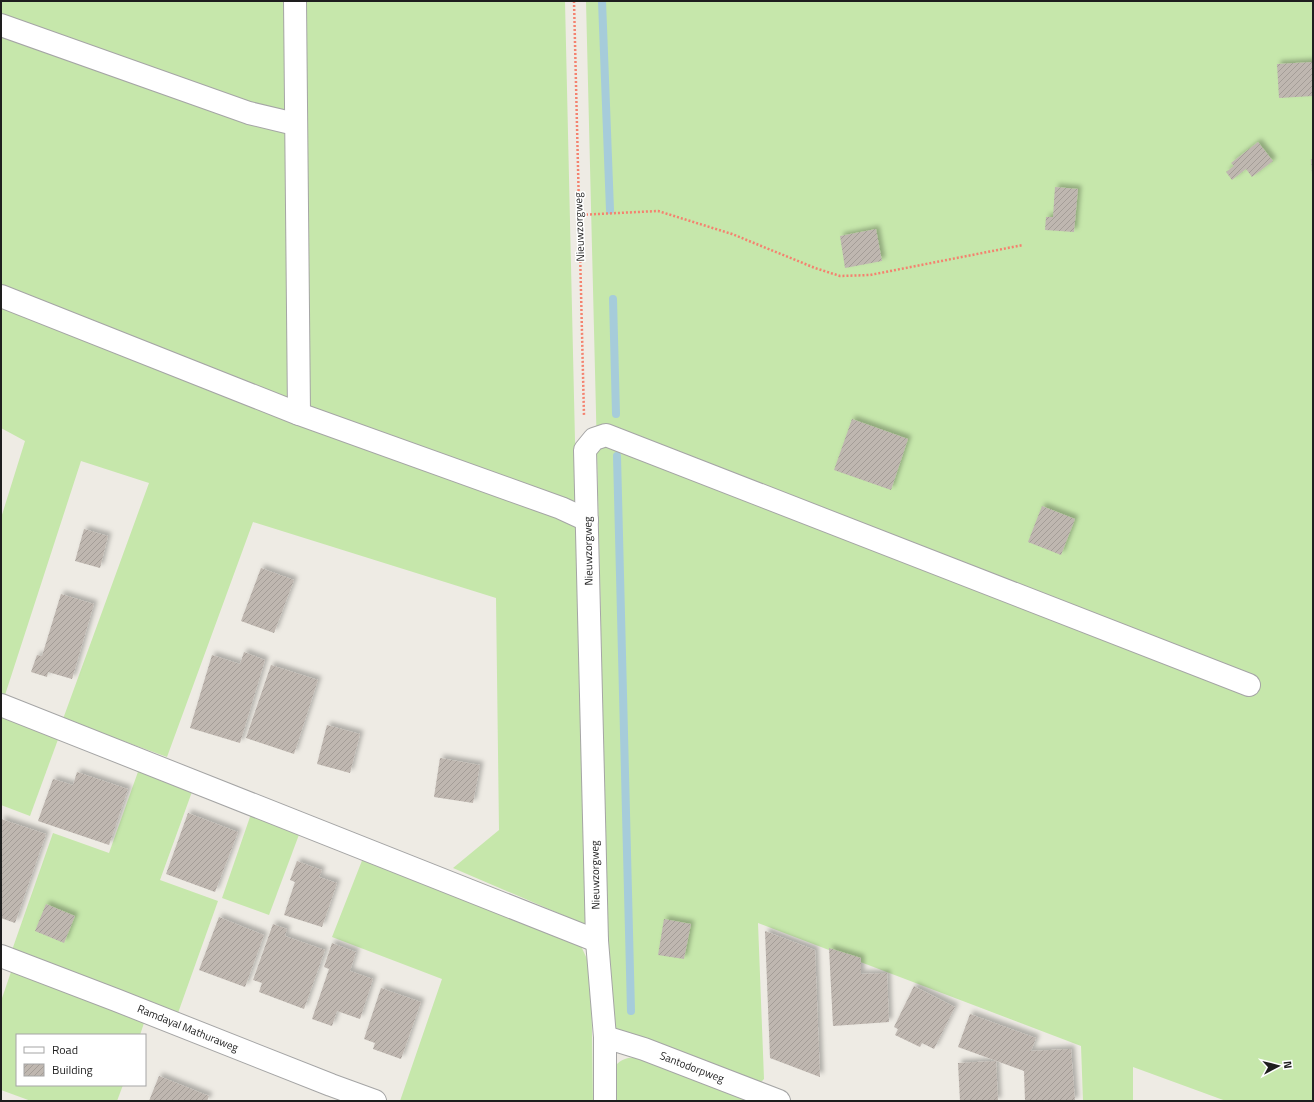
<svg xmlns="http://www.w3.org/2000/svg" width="1314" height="1102" viewBox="0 0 1314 1102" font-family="'Titillium Web',sans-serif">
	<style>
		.grass { fill: #c6e7ab }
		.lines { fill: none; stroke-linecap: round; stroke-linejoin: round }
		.stream { stroke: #a6ccda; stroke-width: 8 }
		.building { fill: url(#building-hatch); filter: url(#shadow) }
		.minor-casing { stroke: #a5a5a5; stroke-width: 24 }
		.path { stroke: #f4826f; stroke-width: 2.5; stroke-dasharray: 2 2; stroke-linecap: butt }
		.minor { stroke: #fff; stroke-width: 22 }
		.labels { text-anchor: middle; stroke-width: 3; stroke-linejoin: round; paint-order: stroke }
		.street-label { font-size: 11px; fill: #1e1e1e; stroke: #fff }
	</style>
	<defs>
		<pattern id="building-hatch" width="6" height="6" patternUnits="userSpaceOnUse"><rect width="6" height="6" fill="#bfb7b0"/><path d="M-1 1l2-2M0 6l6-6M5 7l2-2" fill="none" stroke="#a49d97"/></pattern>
		<filter id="shadow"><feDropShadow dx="3.5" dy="-3.5" stdDeviation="2" flood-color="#0004"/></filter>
	</defs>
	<rect width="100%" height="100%" fill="#eeebe4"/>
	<g class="grass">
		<path d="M 1,1 L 565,1 L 586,925 L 453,868 L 499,830 L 496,598 L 253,522 L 167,757 L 63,719 L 149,483 L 81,461 L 5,695 L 1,693 L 1,518 L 25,441 L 1,428 Z"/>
		<path d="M 586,1 L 1313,1 L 1313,1101 L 1226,1101 L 1133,1067 L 1133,1101 L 1083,1101 L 1081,1046 L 758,923 L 764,1079 L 759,1084 L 617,1029 L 611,1019 L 608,1009 L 600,577 Z"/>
		<path d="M 1,712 L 60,734 L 30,816 L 1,805 Z"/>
		<path d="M 139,769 L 193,789 L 160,880 L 218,901 L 178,1013 L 11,953 L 53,833 L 109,853 Z"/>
		<path d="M 251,814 L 300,832 L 269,915 L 222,898 Z"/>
		<path d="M 363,858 L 581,946 L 587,959 L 591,970 L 593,1101 L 400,1101 L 442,979 L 332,937 Z"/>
		<path d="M 12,969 L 145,1020 L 140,1035 L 17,1035 L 17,1085 L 123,1085 L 117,1101 L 31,1101 L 1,1090 L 1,1001 Z"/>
		<path d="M 638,1058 L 746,1100 L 746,1101 L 613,1101 C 613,1088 608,1064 625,1059 C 629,1057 634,1058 638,1058 Z"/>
	</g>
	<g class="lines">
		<g class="stream">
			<path d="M 602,1 L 610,210"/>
			<path d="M 613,299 L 616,414"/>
			<path d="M 617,456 L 631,1011"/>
		</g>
	</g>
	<g class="building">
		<path d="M 1313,62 L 1313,96 L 1279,98 L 1277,64 Z"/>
		<path d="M 1258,142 L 1273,161 L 1252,177 L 1246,169 L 1232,180 L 1226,172 L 1234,166 L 1231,163 Z"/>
		<path d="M 1311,159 L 1313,159 L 1313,175 L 1312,175 Z"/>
		<path d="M 1055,187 L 1078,189 L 1074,232 L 1045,230 L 1046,217 L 1053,217 Z"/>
		<path d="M 876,229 L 882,261 L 845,268 L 840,236 Z"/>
		<path d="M 852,419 L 908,439 L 891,490 L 834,470 Z"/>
		<path d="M 1042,506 L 1075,519 L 1061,555 L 1028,542 Z"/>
		<path d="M 84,529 L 108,536 L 100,568 L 75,561 Z"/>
		<path d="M 261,568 L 294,580 L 274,633 L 241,621 Z"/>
		<path d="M 61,594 L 94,604 L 72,679 L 48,672 L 47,677 L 31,672 L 37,655 L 42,656 Z"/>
		<path d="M 244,652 L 265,660 L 240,743 L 190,728 L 212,655 L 240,664 Z"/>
		<path d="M 271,665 L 318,680 L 294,754 L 246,738 Z"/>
		<path d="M 327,725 L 360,734 L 350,773 L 317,764 Z"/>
		<path d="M 440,758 L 480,765 L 473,803 L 434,797 Z"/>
		<path d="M 77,772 L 128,789 L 109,845 L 38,821 L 53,779 L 73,785 Z"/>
		<path d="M 188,813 L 238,832 L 215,892 L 166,874 Z"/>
		<path d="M 1,819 L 46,834 L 15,923 L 1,918 Z"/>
		<path d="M 297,861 L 322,870 L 319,877 L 337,883 L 322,927 L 284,915 L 295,882 L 290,880 Z"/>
		<path d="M 46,904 L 75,916 L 64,943 L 35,931 Z"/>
		<path d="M 219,917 L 264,935 L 245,987 L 199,970 Z"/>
		<path d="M 664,919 L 691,924 L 684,959 L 658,955 Z"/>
		<path d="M 273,924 L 287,929 L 285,936 L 325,950 L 304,1009 L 259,992 L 262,983 L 253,980 Z"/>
		<path d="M 765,931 L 815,950 L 820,1077 L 770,1058 Z"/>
		<path d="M 332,943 L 356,952 L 350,971 L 373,979 L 360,1019 L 337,1011 L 332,1026 L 312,1019 L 329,969 L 324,967 Z"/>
		<path d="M 829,948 L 861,958 L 861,974 L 887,973 L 889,1022 L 833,1026 Z"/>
		<path d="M 914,986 L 955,1007 L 934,1049 L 922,1043 L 920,1047 L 895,1035 L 898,1029 L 894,1027 Z"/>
		<path d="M 381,988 L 421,1002 L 401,1059 L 373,1049 L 375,1043 L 364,1039 Z"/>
		<path d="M 970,1014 L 1036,1038 L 1031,1051 L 1071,1049 L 1075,1101 L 1025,1101 L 1024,1071 L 958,1047 Z"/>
		<path d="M 996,1061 L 998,1101 L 960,1101 L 958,1063 Z"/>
		<path d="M 159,1076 L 209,1096 L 207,1101 L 149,1101 Z"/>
	</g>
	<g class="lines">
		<g class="minor-casing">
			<g id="minor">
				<path d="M 295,1 L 299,414"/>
				<path d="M 1,25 L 249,113 L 295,124"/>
				<path d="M 1,296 L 299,414 L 561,508 L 587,520"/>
				<path d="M 1,705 L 597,941"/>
				<path d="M 1,956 L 116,1000 L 331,1085 L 375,1101"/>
				<path d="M 605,1037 L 644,1049 L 779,1101"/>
				<path d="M 605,1101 L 605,1037 L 597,941 L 585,450 L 594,439 L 606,435 L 1249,685"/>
			</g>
		</g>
		<g class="path">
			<path d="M 574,1 L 584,416"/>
			<path d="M 578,215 L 658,211 L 732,234 L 815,268 L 840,276 L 870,275 L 1023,245"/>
		</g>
		<use href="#minor" class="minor"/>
	</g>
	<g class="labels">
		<g class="street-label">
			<text transform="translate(579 227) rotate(-92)" y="4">Nieuwzorgweg</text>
			<text transform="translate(588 551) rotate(-91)" y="4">Nieuwzorgweg</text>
			<text transform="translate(595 875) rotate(-91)" y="4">Nieuwzorgweg</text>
			<text transform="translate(188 1028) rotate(22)" y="4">Ramdayal Mathuraweg</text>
			<text transform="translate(692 1067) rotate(21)" y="4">Santodorpweg</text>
		</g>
	</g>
	<rect width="1314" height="1102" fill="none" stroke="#1e1e1e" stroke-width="4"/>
	<rect x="16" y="1034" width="130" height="52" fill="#ffffff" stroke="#a5a5a5"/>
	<rect x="24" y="1047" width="20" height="6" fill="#ffffff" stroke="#a5a5a5"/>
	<text x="52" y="1054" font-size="12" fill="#1e1e1e">Road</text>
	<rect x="24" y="1064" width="20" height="12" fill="url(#building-hatch)" stroke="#a5a5a5"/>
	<text x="52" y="1074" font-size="12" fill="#1e1e1e">Building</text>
	<g transform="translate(1278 1066) rotate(83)" stroke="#ffffff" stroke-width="3" paint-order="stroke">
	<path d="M0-3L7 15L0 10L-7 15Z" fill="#1e1e1e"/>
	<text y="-6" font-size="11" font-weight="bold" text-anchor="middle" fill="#1e1e1e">N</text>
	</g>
</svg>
